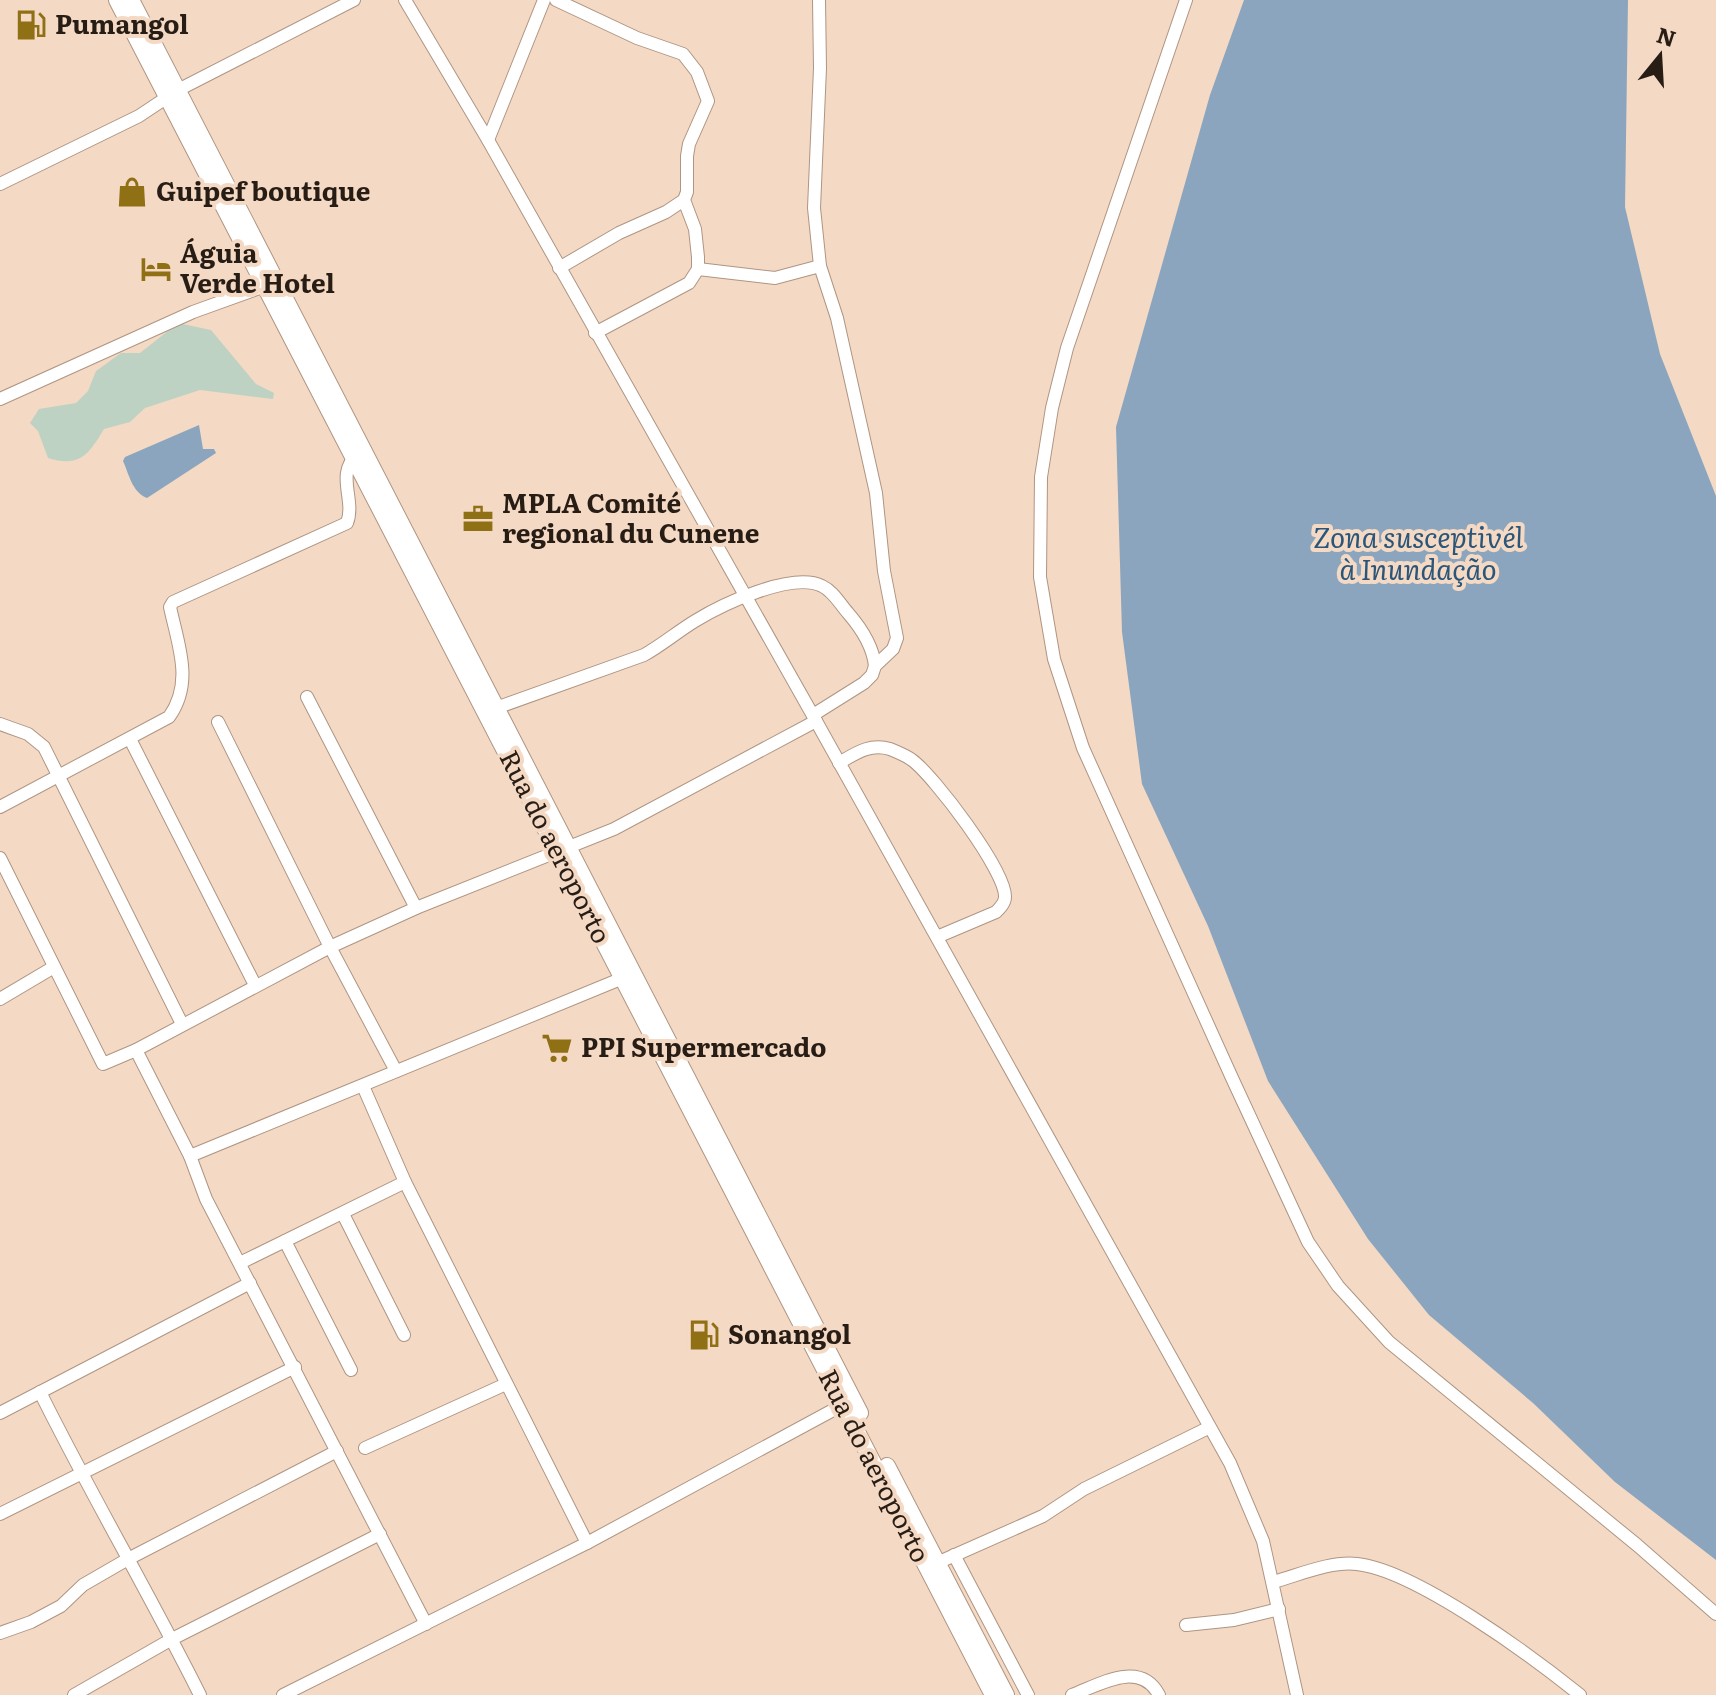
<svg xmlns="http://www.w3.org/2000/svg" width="1716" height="1695" viewBox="0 0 1716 1695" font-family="Literata,serif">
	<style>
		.green { fill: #bed2c3 }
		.water { fill: #8aa5bd }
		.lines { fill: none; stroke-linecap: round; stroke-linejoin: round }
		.minor-casing { stroke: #af9582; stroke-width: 14 }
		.major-casing { stroke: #af9582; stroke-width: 18 }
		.minor { stroke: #fff; stroke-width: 12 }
		.major { stroke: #fff; stroke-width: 16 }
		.labels { text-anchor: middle; stroke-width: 8; stroke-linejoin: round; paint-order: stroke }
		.poi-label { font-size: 26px; font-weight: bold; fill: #271d15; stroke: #f4d9c4; text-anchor: start }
		.street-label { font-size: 26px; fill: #271d15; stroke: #f4d9c4 }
		.water-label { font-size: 28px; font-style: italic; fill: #2b567a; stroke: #f4d9c4 }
	</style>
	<rect width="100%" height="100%" fill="#f4d9c4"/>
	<path class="green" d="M 178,323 L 211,330 L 256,384 L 274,393 L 273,399 L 200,390 L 145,408 L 130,422 L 104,429 C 89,454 80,468 48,458 L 38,431 L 30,423 L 39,409 L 76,403 L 88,391 L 96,371 L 121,353 L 140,353 Z"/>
	<g class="water">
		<path d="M 1244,0 L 1628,0 L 1625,207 L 1660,354 L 1716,496 L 1716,1560 L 1615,1482 L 1533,1403 L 1429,1315 L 1368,1239 L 1268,1081 L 1208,926 L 1142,784 L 1122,632 L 1116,427 L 1210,95 Z"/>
		<path d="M 199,425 L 203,449 L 214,449 L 216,453 L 147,498 C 132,492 129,474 123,461 L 125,457 Z"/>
	</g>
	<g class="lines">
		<g class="minor-casing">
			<g id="minor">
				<path d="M 405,0 L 488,140 L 816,721 L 1230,1463 L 1263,1541 L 1297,1695"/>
				<path d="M 556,0 L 637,38 L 683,54 L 697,72 L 708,101 L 689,144 L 687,156 L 687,192 L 684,200 L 695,229 L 698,257 L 698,269 L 689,283 L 595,333"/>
				<path d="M 1186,0 L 1067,348 L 1052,408 L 1041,477 L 1040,577 L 1054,659 L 1083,748 L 1232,1078 L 1308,1242 L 1338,1286 L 1389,1342 L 1637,1545 L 1716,1614"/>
				<path d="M 488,140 L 544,0"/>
				<path d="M 0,184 L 139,116 L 178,90 L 354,0"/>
				<path d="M 559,268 L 619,233 L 666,212 L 684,200"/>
				<path d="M 698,269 L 775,278 L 820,266"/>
				<path d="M 0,399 L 193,312 L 265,286"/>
				<path d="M 307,697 L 416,908"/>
				<path d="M 496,708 L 644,655 C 662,645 677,632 695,621 C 721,605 792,571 822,586 C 833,591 840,604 848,613 C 861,628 873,646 875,666"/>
				<path d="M 813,715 L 864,683 L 872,675 L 875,666 L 893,649 L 897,638 L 884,571 L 876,493 L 837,318 L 820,266 L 814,208 L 820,68 L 819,0"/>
				<path d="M 218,722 L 330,947 L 396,1071"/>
				<path d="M 0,724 L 28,734 L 44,747 L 182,1024"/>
				<path d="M 130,739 L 255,985"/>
				<path d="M 839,763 C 856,753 870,743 890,749 C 897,752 907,756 912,760 C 934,776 1006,871 1005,897 C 1005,903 1000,908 996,912 L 937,937"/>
				<path d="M 0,807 L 169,717 C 194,682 178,645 170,607 L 173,602 L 347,523 C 356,500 335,474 357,455"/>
				<path d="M 0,858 L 103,1064 L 136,1050 L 330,947 L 416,908 L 614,829 L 816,721"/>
				<path d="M 0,999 L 54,967"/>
				<path d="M 136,1050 L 190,1156 L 206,1199 L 426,1624"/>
				<path d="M 363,1086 L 405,1182 L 587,1543"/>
				<path d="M 190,1156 L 623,978"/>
				<path d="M 343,1214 L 404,1335"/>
				<path d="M 285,1241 L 351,1370"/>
				<path d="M 240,1263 L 405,1182"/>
				<path d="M 40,1392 C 91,1495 149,1593 200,1695"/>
				<path d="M 0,1413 L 250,1283"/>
				<path d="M 365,1448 L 506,1384"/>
				<path d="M 0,1514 L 295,1367"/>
				<path d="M 954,1555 L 1028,1695"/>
				<path d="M 937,1563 L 1043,1516 L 1084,1489 L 1208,1428"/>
				<path d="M 1273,1582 C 1299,1575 1330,1561 1357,1564 C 1415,1570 1533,1657 1580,1695"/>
				<path d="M 1186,1625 L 1234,1620 L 1279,1609"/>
				<path d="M 0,1633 L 31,1622 L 61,1606 L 83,1585 L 128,1559 L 337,1451"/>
				<path d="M 74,1695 L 172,1639 L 380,1534"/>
				<path d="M 283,1695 L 587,1543 L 848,1402"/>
				<path d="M 1072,1695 C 1099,1685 1140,1659 1159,1695"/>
			</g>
		</g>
		<g class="major-casing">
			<g id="major">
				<path d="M 117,0 L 993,1695"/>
				<path d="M 131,0 L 860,1413"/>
				<path d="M 887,1466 L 1006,1695"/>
			</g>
		</g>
		<use href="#minor" class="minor"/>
		<use href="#major" class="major"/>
	</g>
	<defs>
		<g id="fuel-bare" transform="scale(2.4)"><path d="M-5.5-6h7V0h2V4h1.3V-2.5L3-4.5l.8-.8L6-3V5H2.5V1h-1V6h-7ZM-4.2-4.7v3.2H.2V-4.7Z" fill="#907015" stroke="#f4d9c4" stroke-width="2.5" paint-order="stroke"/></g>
		<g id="shop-bare" transform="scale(2.4)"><path d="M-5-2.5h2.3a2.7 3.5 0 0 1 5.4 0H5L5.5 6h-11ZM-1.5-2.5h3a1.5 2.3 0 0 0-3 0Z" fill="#907015" stroke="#f4d9c4" stroke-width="2.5" paint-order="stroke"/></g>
		<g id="hotel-bare" transform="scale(2.4)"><path d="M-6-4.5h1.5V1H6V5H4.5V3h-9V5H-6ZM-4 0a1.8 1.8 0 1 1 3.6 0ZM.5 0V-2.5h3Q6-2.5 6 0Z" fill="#907015" stroke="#f4d9c4" stroke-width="2.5" paint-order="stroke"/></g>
		<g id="office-bare" transform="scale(2.4)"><path d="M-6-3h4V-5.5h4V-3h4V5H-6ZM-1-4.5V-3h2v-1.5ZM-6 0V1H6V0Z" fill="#907015" stroke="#f4d9c4" stroke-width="2.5" paint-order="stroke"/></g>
		<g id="supermarket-bare" transform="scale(2.4)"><path d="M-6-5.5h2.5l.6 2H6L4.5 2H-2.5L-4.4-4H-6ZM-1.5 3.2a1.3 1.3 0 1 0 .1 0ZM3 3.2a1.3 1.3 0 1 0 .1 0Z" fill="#907015" stroke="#f4d9c4" stroke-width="2.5" paint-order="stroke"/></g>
	</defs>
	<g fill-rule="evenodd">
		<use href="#fuel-bare" x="31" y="25"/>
		<use href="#shop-bare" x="132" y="192"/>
		<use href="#hotel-bare" x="156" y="269"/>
		<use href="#office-bare" x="478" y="519"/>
		<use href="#supermarket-bare" x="557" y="1048"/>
		<use href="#fuel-bare" x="704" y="1335"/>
	</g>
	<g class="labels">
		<g class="poi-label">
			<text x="55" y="34">Pumangol</text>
			<text x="156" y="201">Guipef boutique</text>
			<text x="180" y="263">Águia<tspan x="180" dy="30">Verde Hotel</tspan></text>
			<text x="502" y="513">MPLA Comité<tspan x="502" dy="30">regional du Cunene</tspan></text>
			<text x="581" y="1057">PPI Supermercado</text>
			<text x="728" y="1344">Sonangol</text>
		</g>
		<g class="street-label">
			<text transform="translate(555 847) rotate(63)" y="9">Rua do aeroporto</text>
			<text transform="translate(874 1466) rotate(63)" y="9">Rua do aeroporto</text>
		</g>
		<g class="water-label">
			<text x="1418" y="548">Zona susceptivél<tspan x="1418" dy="32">à Inundação</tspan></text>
		</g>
	</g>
	<g transform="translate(1660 56) rotate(18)" stroke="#f4d9c4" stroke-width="6" paint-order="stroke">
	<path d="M0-6L14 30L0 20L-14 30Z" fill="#271d15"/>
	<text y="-12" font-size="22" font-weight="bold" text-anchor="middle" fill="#271d15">N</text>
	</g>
</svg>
